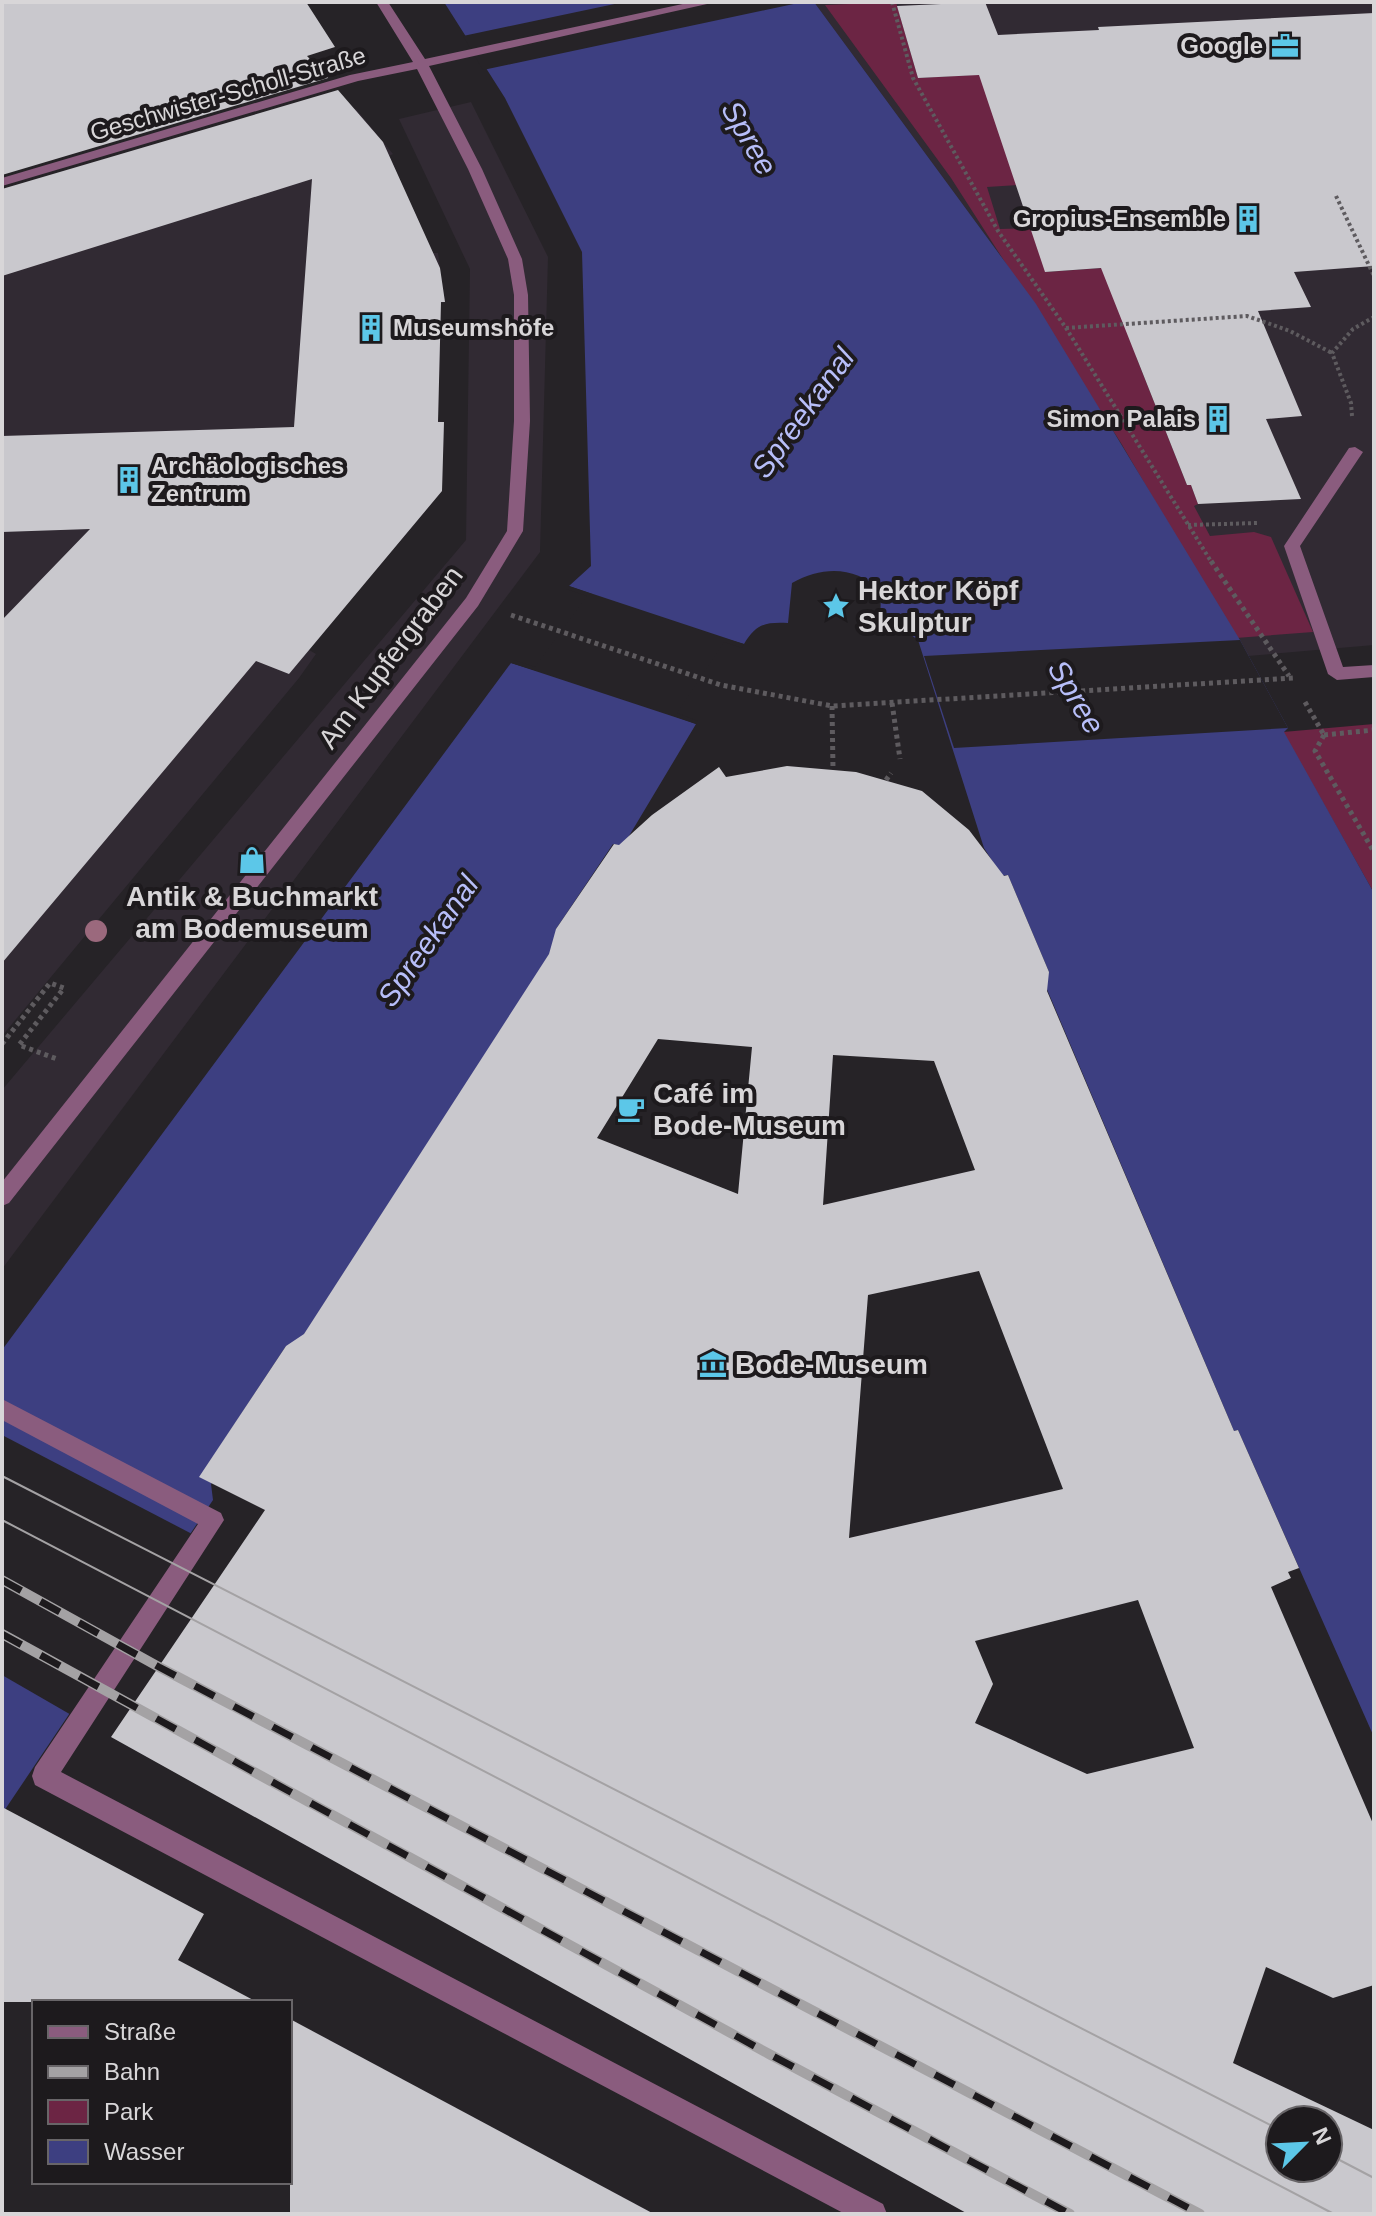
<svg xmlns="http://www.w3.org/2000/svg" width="1376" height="2216" viewBox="0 0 1376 2216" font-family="Helvetica,sans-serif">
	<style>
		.built { fill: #312a33 }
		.green { fill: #6c2544 }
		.water { fill: #3d3f81 }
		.pier { fill: #262327 }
		.building { fill: #c9c8cd; fill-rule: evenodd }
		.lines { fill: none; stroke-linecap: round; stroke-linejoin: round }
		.path-far1 { stroke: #5e5b5f; stroke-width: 4; stroke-dasharray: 3 3; stroke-linecap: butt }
		.path { stroke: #5e5b5f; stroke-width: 5; stroke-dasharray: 4 4; stroke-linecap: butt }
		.minor { fill: #8a5c7e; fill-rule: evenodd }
		.tram { stroke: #a4a2a4; stroke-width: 2 }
		.rail-casing { stroke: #a4a2a4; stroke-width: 10 }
		.rail { stroke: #1d1a1d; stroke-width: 7; stroke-dasharray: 22; stroke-linecap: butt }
		.tree { fill: #9b697d }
		.labels { text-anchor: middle; stroke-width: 8; stroke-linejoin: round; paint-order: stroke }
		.far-poi-label { font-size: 24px; font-weight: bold; fill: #d8d6d8; stroke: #1d1a1d; text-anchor: end }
		.far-street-label { font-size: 24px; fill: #d8d6d8; stroke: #1d1a1d }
		.poi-label { font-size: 28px; font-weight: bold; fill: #d8d6d8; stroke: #1d1a1d; text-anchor: start }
		.street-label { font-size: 28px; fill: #d8d6d8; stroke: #1d1a1d }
		.water-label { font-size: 30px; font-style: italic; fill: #b7bef9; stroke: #1d1a1d }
	</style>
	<rect width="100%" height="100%" fill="#262327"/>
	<g class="built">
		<path d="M 814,2 L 1374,2 L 1374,645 L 1248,656 L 1036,304 Z"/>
		<path d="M 471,102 L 548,257 L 540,552 L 2,1269 L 2,1090 L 466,540 L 470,269 L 399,119 Z"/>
		<path d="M 356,109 L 393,154 L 389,156 L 433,253 L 438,253 L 445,302 L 441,303 L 438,421 L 444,422 L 442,491 L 309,650 L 316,654 L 299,678 L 2,1036 L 2,219 Z"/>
	</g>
	<g class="green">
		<path d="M 896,2 L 918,78 L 1008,73 L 1018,185 L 987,187 L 1000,229 L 1033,228 L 1046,272 L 1118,267 L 1137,359 L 1187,485 L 1191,485 L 1198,504 L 1194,506 L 1210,536 L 1254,532 L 1271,537 L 1313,632 L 1236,638 L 1232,633 L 1121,443 L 951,178 L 825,5 Z"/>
		<path d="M 1374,724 L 1374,893 L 1283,732 Z"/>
	</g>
	<path class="water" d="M 444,2 L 814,2 L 1036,304 L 1240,640 L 1288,728 L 1284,732 L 1374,893 L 1374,1737 L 1238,1430 L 1234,1431 L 1043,980 L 1049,972 L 1008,875 L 1002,876 L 984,848 L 918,640 L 904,630 L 880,628 L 881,591 C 855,566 823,566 792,583 L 788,623 C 765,622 756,624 744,644 L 723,638 L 671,715 L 696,724 L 623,846 L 613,844 L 556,929 L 558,941 L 298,1344 L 286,1346 L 207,1466 L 215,1479 L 211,1484 L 213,1500 L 2,1814 L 2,1350 L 511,663 L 537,671 L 592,594 L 569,586 L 591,566 L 582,252 L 505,98 Z"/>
	<g class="pier">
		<path d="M 624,2 L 803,2 L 483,70 L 463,36 Z"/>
		<path d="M 569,586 L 744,644 L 742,648 L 724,642 L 677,713 L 698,721 L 696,724 L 511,663 L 514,660 L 535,667 L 587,596 L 566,589 Z"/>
		<path d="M 1240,640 L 1288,728 L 954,748 L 924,656 Z"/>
		<path d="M 2,1435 L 194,1535 L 73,1716 L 2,1675 Z"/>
	</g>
	<g class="building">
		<path d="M 2,2 L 306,2 L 335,47 L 307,56 L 328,78 L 2,175 Z"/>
		<path d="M 985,2 L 998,35 L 1099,30 L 1098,27 L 1374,13 L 1374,266 L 1294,272 L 1311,307 L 1258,311 L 1302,416 L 1266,419 L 1301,499 L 1198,504 L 1191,485 L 1187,485 L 1101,268 L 1045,272 L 979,75 L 918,78 L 897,6 Z"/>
		<path d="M 338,90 L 383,142 L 440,268 L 445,302 L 441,302 L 438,422 L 444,422 L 442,491 L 289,674 L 256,661 L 2,963 L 2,620 L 90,529 L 2,532 L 2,436 L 294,427 L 312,179 L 2,276 L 2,189 Z"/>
		<path d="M 787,766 L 856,772 L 922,791 L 969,830 L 1004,876 L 1008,875 L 1049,972 L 1047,991 L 1234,1431 L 1238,1430 L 1299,1568 L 1288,1572 L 1291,1578 L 1271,1587 L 1374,1826 L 1374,1985 L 1333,1998 L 1266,1967 L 1233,2063 L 1374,2130 L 1374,2214 L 968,2214 L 111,1737 L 265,1510 L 199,1477 L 286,1346 L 304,1334 L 549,954 L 556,929 L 614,844 L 619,845 L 652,815 L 719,767 L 726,777 ZM 658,1039 L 752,1047 L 738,1194 L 597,1138 ZM 833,1055 L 934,1061 L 975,1170 L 823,1205 ZM 979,1271 L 1063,1489 L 849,1538 L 868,1295 ZM 1138,1600 L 1194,1748 L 1087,1774 L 975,1723 L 993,1684 L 975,1641 ZM 1280,2120 L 1328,2120 L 1328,2168 L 1280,2168 Z"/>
		<path d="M 2,1807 L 204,1914 L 178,1960 L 257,2002 L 2,2002 Z"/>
		<path d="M 290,2019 L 654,2214 L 290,2214 Z"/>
	</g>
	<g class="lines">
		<g class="path-far1">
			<path d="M 892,2 L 913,78 L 998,231 L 1066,328 L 1212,563"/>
			<path d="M 1336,196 L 1374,276"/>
			<path d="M 1066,328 L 1247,316 L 1290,331 L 1332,353"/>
			<path d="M 1352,416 L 1351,403 L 1332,353 L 1353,329 L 1374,317"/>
			<path d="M 1188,525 L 1258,523"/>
		</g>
		<g class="path">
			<path d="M 1211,561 L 1289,676"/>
			<path d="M 511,615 L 721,685 L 832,706 L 1294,678"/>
			<path d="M 1305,702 L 1324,735"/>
			<path d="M 892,703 L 900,759"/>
			<path d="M 832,706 L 833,769"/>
			<path d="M 1324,735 L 1315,751 L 1374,852"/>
			<path d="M 1324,735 L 1374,730"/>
			<path d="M 886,780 L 891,773"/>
			<path d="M 2,1044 L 50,983 L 64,988 L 19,1045 L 57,1059"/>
		</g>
		<g class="minor">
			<path d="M 376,2 L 388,2 L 425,59 L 692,2 L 716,2 L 429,66 L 482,169 L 522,259 L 528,295 L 530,421 L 523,531 L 478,606 L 9,1203 L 2,1206 L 2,1182 L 466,598 L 507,531 L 514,421 L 514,295 L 508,259 L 468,169 L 417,69 L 358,81 L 2,186 L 2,178 L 350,75 L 413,62 Z"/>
			<path d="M 1355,447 L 1363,452 L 1300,546 L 1343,667 L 1374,665 L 1374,677 L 1337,680 L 1328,674 L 1284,546 L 1349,448 Z"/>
			<path d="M 2,1399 L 221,1513 L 224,1520 L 61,1772 L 883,2204 L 887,2214 L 845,2214 L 35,1785 L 32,1776 L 35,1767 L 198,1524 L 2,1420 Z"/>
		</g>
		<g class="tram">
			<path d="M 2,1476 L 1280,2130"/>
			<path d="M 2,1520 L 1334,2214"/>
			<path d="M 1328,2154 L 1374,2178"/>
		</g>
		<g class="rail-casing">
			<g id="rail">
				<path d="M 2,1580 L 159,1667 L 1200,2214"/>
				<path d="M 2,1634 L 769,2054 L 1070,2214"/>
			</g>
		</g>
		<use href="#rail" class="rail"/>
	</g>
	<circle class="tree" cx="96" cy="931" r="11"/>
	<defs>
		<g id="office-bare" transform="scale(2.16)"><path d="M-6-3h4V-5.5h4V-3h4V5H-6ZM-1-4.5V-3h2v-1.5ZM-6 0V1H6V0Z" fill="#5cc7e8" stroke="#1d1a1d" stroke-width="2.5" paint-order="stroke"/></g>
		<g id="building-bare" transform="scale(2.16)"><path d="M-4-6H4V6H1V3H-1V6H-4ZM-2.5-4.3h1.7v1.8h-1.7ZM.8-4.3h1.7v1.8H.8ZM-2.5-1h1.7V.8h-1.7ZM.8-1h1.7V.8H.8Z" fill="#5cc7e8" stroke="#1d1a1d" stroke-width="2.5" paint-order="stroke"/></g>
		<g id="sight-bare" transform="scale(2.16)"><path d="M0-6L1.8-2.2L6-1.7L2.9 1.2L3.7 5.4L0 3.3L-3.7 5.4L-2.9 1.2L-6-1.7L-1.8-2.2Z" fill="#5cc7e8" stroke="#1d1a1d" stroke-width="2.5" paint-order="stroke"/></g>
		<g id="shop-bare" transform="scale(2.16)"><path d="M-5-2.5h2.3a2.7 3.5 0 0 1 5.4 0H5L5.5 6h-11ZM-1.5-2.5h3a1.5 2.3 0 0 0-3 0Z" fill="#5cc7e8" stroke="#1d1a1d" stroke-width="2.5" paint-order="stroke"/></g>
		<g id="cafe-bare" transform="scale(2.16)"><path d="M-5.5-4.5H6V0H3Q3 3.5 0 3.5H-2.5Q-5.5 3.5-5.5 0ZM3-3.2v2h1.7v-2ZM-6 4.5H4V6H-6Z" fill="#5cc7e8" stroke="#1d1a1d" stroke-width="2.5" paint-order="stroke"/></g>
		<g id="museum-bare" transform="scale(2.16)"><path d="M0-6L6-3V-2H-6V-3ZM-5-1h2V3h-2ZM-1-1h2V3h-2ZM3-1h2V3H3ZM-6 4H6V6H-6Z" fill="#5cc7e8" stroke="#1d1a1d" stroke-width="2.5" paint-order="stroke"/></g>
	</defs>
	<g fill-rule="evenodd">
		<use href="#office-bare" x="1285" y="46"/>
		<use href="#building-bare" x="1248" y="219"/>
		<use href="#building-bare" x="371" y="328"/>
		<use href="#building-bare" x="1218" y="419"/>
		<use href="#building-bare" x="129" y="480"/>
		<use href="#sight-bare" x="836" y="606"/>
		<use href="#shop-bare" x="252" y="860"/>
		<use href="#cafe-bare" x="631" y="1109"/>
		<use href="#museum-bare" x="713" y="1364"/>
	</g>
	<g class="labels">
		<g class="far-poi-label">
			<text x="1263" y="54">Google</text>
			<text x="1226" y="227">Gropius-Ensemble</text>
			<text x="393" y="336" text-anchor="start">Museumshöfe</text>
			<text x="1196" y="427">Simon Palais</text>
			<text x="151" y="474" text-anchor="start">Archäologisches<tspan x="151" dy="28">Zentrum</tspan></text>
		</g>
		<g class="far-street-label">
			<text transform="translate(228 94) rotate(-16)" y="8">Geschwister-Scholl-Straße</text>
		</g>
		<g class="poi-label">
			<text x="858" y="600">Hektor Köpf<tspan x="858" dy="32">Skulptur</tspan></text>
			<text x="252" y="906" text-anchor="middle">Antik &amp; Buchmarkt<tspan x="252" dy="32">am Bodemuseum</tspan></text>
			<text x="653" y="1103">Café im<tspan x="653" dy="32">Bode-Museum</tspan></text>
			<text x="735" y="1374">Bode-Museum</text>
		</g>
		<g class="street-label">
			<text transform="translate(390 657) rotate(-53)" y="10">Am Kupfergraben</text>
		</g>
		<g class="water-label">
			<text transform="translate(749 138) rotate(60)" y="10">Spree</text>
			<text transform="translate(803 413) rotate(-54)" y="10">Spreekanal</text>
			<text transform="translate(1076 697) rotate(59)" y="10">Spree</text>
			<text transform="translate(428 941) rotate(-55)" y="10">Spreekanal</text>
		</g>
	</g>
	<rect width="1376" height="2216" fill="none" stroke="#d8d6d8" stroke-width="8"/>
	<rect x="32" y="2000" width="260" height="184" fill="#1d1a1d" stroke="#686568" stroke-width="2"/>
	<rect x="48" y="2026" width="40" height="12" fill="#8a5c7e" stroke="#686568" stroke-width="2"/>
	<text x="104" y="2040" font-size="24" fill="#d8d6d8">Straße</text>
	<rect x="48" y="2066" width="40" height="12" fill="#a4a2a4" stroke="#686568" stroke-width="2"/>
	<text x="104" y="2080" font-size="24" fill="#d8d6d8">Bahn</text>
	<rect x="48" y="2100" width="40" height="24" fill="#6c2544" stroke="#686568" stroke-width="2"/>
	<text x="104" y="2120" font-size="24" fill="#d8d6d8">Park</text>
	<rect x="48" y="2140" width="40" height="24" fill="#3d3f81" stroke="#686568" stroke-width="2"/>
	<text x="104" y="2160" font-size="24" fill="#d8d6d8">Wasser</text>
	<g transform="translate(1304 2144) rotate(66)"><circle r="38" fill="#1d1a1d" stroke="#686568" stroke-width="2"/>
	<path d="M0-6L14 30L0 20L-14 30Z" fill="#5cc7e8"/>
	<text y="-12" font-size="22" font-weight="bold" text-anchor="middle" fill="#d8d6d8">N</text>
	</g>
</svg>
